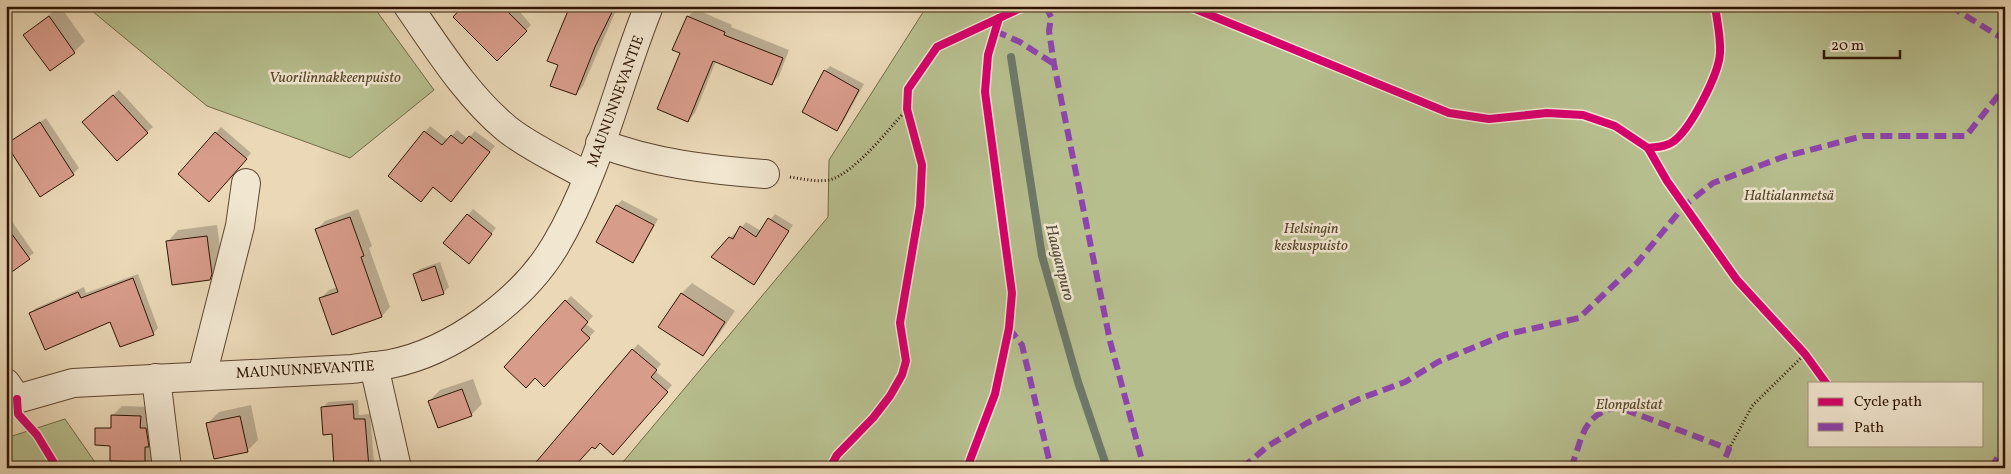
<svg xmlns="http://www.w3.org/2000/svg" width="2011" height="474" viewBox="0 0 2011 474" font-family="Vollkorn,serif">
	<style>
		.green { fill: #b7be8e; stroke: #726947; fill-rule: evenodd }
		.shadow { fill: #0003 }
		.lines { fill: none; stroke-linecap: round; stroke-linejoin: round }
		.stream { stroke: #6d7869; stroke-width: 8 }
		.building { fill: #d89c8b; stroke: #2d1400 }
		.minor-casing { stroke: #5c452e; stroke-width: 30 }
		.path { stroke: #2d1400; stroke-width: 3; stroke-dasharray: 1 2.5; stroke-linecap: butt }
		.minor { stroke: #f1e6d0; stroke-width: 28 }
		.quiet { stroke: #8e44ad; stroke-width: 6; stroke-dasharray: 12 6; stroke-linecap: butt }
		.cycleway-casing { stroke: #f1e6d0; stroke-width: 11 }
		.cycleway { stroke: #d6006c; stroke-width: 8 }
		.labels { text-anchor: middle; stroke-width: 5; stroke-linejoin: round; paint-order: stroke }
		.park-label { font-size: 15px; font-style: italic; fill: #56472b; stroke: #f1e6d0 }
		.street-label { font-size: 15px; fill: #2d1400; stroke: #f1e6d0 }
		.water-label { font-size: 16px; font-style: italic; fill: #524e3d; stroke: #f1e6d0 }
	</style>
	<rect width="100%" height="100%" fill="#ead8b7"/>
	<filter id="stains"><feTurbulence type="fractalNoise" baseFrequency=".004" numOctaves="4"/><feColorMatrix values="0 0 0 0 .2 0 0 0 0 .09 0 0 0 0 .02 0 0 0 .5 -.17"/></filter>
	<radialGradient id="worn" r=".72"><stop offset=".6" stop-color="#630" stop-opacity="0"/><stop offset="1" stop-color="#630" stop-opacity=".3"/></radialGradient>
	<g class="green">
		<path d="M 86,6 L 373,6 L 434,90 L 350,158 L 207,106 Z"/>
		<path d="M 927,6 L 2005,6 L 2005,468 L 618,468 L 828,217 L 829,160 ZM 1810,383 L 1982,383 L 1982,445 L 1810,445 Z"/>
		<path d="M 65,419 L 99,468 L 11,468 L 6,460 L 6,438 Z"/>
	</g>
	<g class="shadow">
		<path d="M 60,6 L 85,41 L 74,52 L 25,35 Z"/>
		<path d="M 465,6 L 515,6 L 531,25 L 497,59 Z"/>
		<path d="M 572,6 L 618,6 L 583,86 L 576,94 L 559,65 Z"/>
		<path d="M 695,9 L 732,25 L 731,27 L 789,50 L 779,76 L 772,83 L 716,61 L 695,113 L 688,121 L 682,52 L 688,17 Z"/>
		<path d="M 830,66 L 864,84 L 842,124 L 837,129 L 825,71 Z"/>
		<path d="M 119,90 L 153,127 L 147,132 L 89,117 Z"/>
		<path d="M 46,118 L 79,168 L 73,174 L 8,144 Z"/>
		<path d="M 430,126 L 448,140 L 457,130 L 468,139 L 475,131 L 495,146 L 456,195 L 425,132 Z"/>
		<path d="M 221,127 L 251,153 L 215,195 L 180,174 Z"/>
		<path d="M 622,200 L 658,219 L 638,256 L 633,261 L 597,242 L 617,205 Z"/>
		<path d="M 358,209 L 372,246 L 369,248 L 390,307 L 382,316 L 333,333 L 320,299 L 329,290 L 338,287 L 317,229 L 325,221 Z"/>
		<path d="M 473,209 L 496,228 L 474,256 L 468,215 Z"/>
		<path d="M 6,213 L 34,253 L 6,274 Z"/>
		<path d="M 775,214 L 793,225 L 754,283 L 730,238 L 735,233 L 737,234 L 746,222 L 761,231 Z"/>
		<path d="M 217,225 L 222,262 L 221,267 L 210,278 L 168,241 L 178,230 Z"/>
		<path d="M 440,262 L 449,287 L 443,293 L 414,274 L 420,269 Z"/>
		<path d="M 138,274 L 158,328 L 153,334 L 111,320 L 30,313 L 36,308 L 84,287 L 86,293 Z"/>
		<path d="M 692,283 L 735,311 L 713,343 L 702,354 L 682,293 Z"/>
		<path d="M 571,296 L 593,316 L 586,324 L 595,331 L 550,380 L 536,377 L 566,301 Z"/>
		<path d="M 638,344 L 661,364 L 655,371 L 672,385 L 619,447 L 600,442 L 532,468 Z"/>
		<path d="M 473,379 L 482,404 L 471,415 L 429,401 L 440,390 Z"/>
		<path d="M 358,400 L 359,415 L 370,414 L 374,462 L 382,462 L 382,468 L 335,468 L 333,433 L 323,407 L 328,402 Z"/>
		<path d="M 251,405 L 258,440 L 247,451 L 208,423 L 219,412 Z"/>
		<path d="M 122,406 L 150,407 L 164,468 L 130,468 L 125,460 L 112,416 Z"/>
	</g>
	<g class="lines">
		<path class="stream" d="M 1011,57 L 1042,256 L 1078,382 L 1107,468"/>
	</g>
	<g class="building">
		<path d="M 463,6 L 502,6 L 527,31 L 497,61 L 453,17 Z"/>
		<path d="M 570,6 L 615,6 L 595,47 L 576,95 L 550,86 L 558,65 L 547,61 Z"/>
		<path d="M 49,16 L 75,53 L 50,71 L 23,35 Z"/>
		<path d="M 687,16 L 725,32 L 724,35 L 783,58 L 772,85 L 713,61 L 688,122 L 657,109 L 680,53 L 672,50 Z"/>
		<path d="M 824,70 L 859,90 L 837,131 L 802,112 Z"/>
		<path d="M 113,95 L 148,133 L 117,161 L 82,122 Z"/>
		<path d="M 40,122 L 74,175 L 40,197 L 6,144 Z"/>
		<path d="M 424,131 L 442,145 L 451,135 L 462,144 L 469,136 L 490,152 L 451,202 L 433,187 L 421,202 L 388,176 Z"/>
		<path d="M 215,132 L 247,159 L 209,202 L 178,174 Z"/>
		<path d="M 616,205 L 654,225 L 633,263 L 596,242 Z"/>
		<path d="M 467,214 L 492,234 L 469,264 L 443,243 Z"/>
		<path d="M 350,217 L 364,256 L 361,257 L 382,317 L 332,335 L 319,298 L 338,292 L 315,229 Z"/>
		<path d="M 768,218 L 789,231 L 754,285 L 711,257 L 729,237 L 733,239 L 740,226 L 756,237 Z"/>
		<path d="M 6,226 L 30,259 L 6,276 Z"/>
		<path d="M 207,236 L 212,274 L 210,280 L 172,285 L 166,241 Z"/>
		<path d="M 435,266 L 444,294 L 422,301 L 413,274 Z"/>
		<path d="M 133,278 L 154,335 L 120,347 L 110,322 L 45,350 L 29,313 L 78,292 L 81,298 Z"/>
		<path d="M 681,293 L 725,322 L 703,356 L 658,327 Z"/>
		<path d="M 565,300 L 588,322 L 581,330 L 590,338 L 544,387 L 535,378 L 526,388 L 504,367 Z"/>
		<path d="M 632,349 L 657,370 L 651,377 L 668,392 L 613,455 L 600,443 L 595,449 L 592,447 L 573,468 L 531,468 Z"/>
		<path d="M 462,389 L 472,416 L 438,428 L 428,401 Z"/>
		<path d="M 353,404 L 354,419 L 365,419 L 369,468 L 334,468 L 332,434 L 323,435 L 321,407 Z"/>
		<path d="M 111,415 L 141,416 L 140,428 L 146,428 L 149,447 L 145,447 L 145,462 L 110,461 L 110,446 L 95,445 L 95,428 L 111,428 Z"/>
		<path d="M 240,416 L 248,452 L 214,459 L 206,423 Z"/>
	</g>
	<g class="lines">
		<g class="minor-casing">
			<g id="minor">
				<path d="M 408,6 C 438,49 467,96 507,129 C 531,148 561,161 587,176"/>
				<path d="M 600,143 C 651,163 710,170 765,174"/>
				<path d="M 374,366 L 397,468"/>
				<path d="M 202,376 L 240,226 L 246,183"/>
				<path d="M 156,378 L 167,468"/>
				<path d="M 6,383 L 17,399 L 73,383 L 352,369 C 365,367 377,366 390,364 C 452,352 523,300 555,246 C 599,172 617,85 649,6"/>
			</g>
		</g>
		<g class="path">
			<path d="M 790,177 C 803,179 816,182 829,180 C 854,174 889,129 907,109"/>
			<path d="M 1729,449 L 1752,406 L 1805,354"/>
		</g>
		<use href="#minor" class="minor"/>
		<g class="quiet">
			<path d="M 1046,6 L 1051,17 L 1049,31 L 1054,64 L 1110,341 L 1144,468"/>
			<path d="M 1950,6 L 2005,40"/>
			<path d="M 995,31 L 1020,42 L 1054,64"/>
			<path d="M 1009,328 L 1022,345 L 1051,468"/>
			<path d="M 1242,468 L 1268,446 L 1307,423 L 1359,399 L 1405,382 L 1438,362 L 1504,335 L 1579,318 L 1637,263 L 1684,206 L 1713,183 L 1783,157 L 1863,136 L 1966,136 L 2005,87"/>
			<path d="M 1571,468 C 1583,437 1582,414 1618,407 L 1729,449 L 1721,468"/>
			<path d="M 1991,468 L 2002,450 L 2005,440"/>
		</g>
		<g class="cycleway-casing">
			<g id="cycleway">
				<path d="M 1188,6 L 1449,113 L 1489,119 L 1547,113 L 1583,115 L 1615,126 L 1648,148 L 1667,181 L 1737,280 L 1805,354 L 1826,383"/>
				<path d="M 1648,148 C 1657,147 1667,147 1674,141 C 1691,128 1719,74 1720,53 C 1721,38 1717,21 1715,6"/>
				<path d="M 17,399 L 18,414 L 37,435 L 57,468"/>
				<path d="M 830,468 L 837,455 L 873,418 L 890,396 L 902,375 L 906,361 L 900,323 L 920,206 L 922,165 L 907,109 L 908,89 L 937,47 L 1025,6"/>
				<path d="M 967,468 L 995,394 L 1009,328 L 1012,293 L 985,92 L 988,55 L 999,18"/>
			</g>
		</g>
		<use href="#cycleway" class="cycleway"/>
	</g>
	<g class="labels">
		<g class="park-label">
			<text x="335" y="82">Vuorilinnakkeenpuisto</text>
			<text x="1789" y="200">Haltialanmetsä</text>
			<text x="1311" y="233">Helsingin<tspan x="1311" dy="17">keskuspuisto</tspan></text>
			<text x="1629" y="409">Elonpalstat</text>
		</g>
		<g class="street-label">
			<text transform="translate(615 101) rotate(-70)" y="5">MAUNUNNEVANTIE</text>
			<text transform="translate(305 369) rotate(-3)" y="5">MAUNUNNEVANTIE</text>
		</g>
		<g class="water-label">
			<text transform="translate(1061 262) rotate(76)" y="6">Haaganpuro</text>
		</g>
	</g>
	<rect width="2011" height="474" fill="none" stroke="#ead8b7" stroke-width="25"/>
	<rect x="8" y="8" width="1996" height="459" fill="none" stroke="#2d1400" stroke-width="2.5"/>
	<rect x="12" y="12" width="1986" height="449" fill="none" stroke="#2d1400"/>
	<rect x="1808" y="382" width="175" height="65" fill="#f1e6d0" stroke="#a3927d"/>
	<rect x="1818" y="398" width="25" height="8" fill="#d6006c" stroke="#a3927d"/>
	<text x="1854" y="406" font-size="15" fill="#2d1400">Cycle path</text>
	<rect x="1818" y="423" width="25" height="8" fill="#8e44ad" stroke="#a3927d"/>
	<text x="1854" y="432" font-size="15" fill="#2d1400">Path</text>
	<path d="M1824 50v8h76v-8" fill="none" stroke="#2d1400" stroke-width="2.5"/>
	<text x="1831" y="50" font-size="15" fill="#2d1400" stroke="#f1e6d0" stroke-width="4" paint-order="stroke">20 m</text>
	<rect width="100%" height="100%" filter="url(#stains)"/>
	<rect width="100%" height="100%" fill="url(#worn)"/>
</svg>
